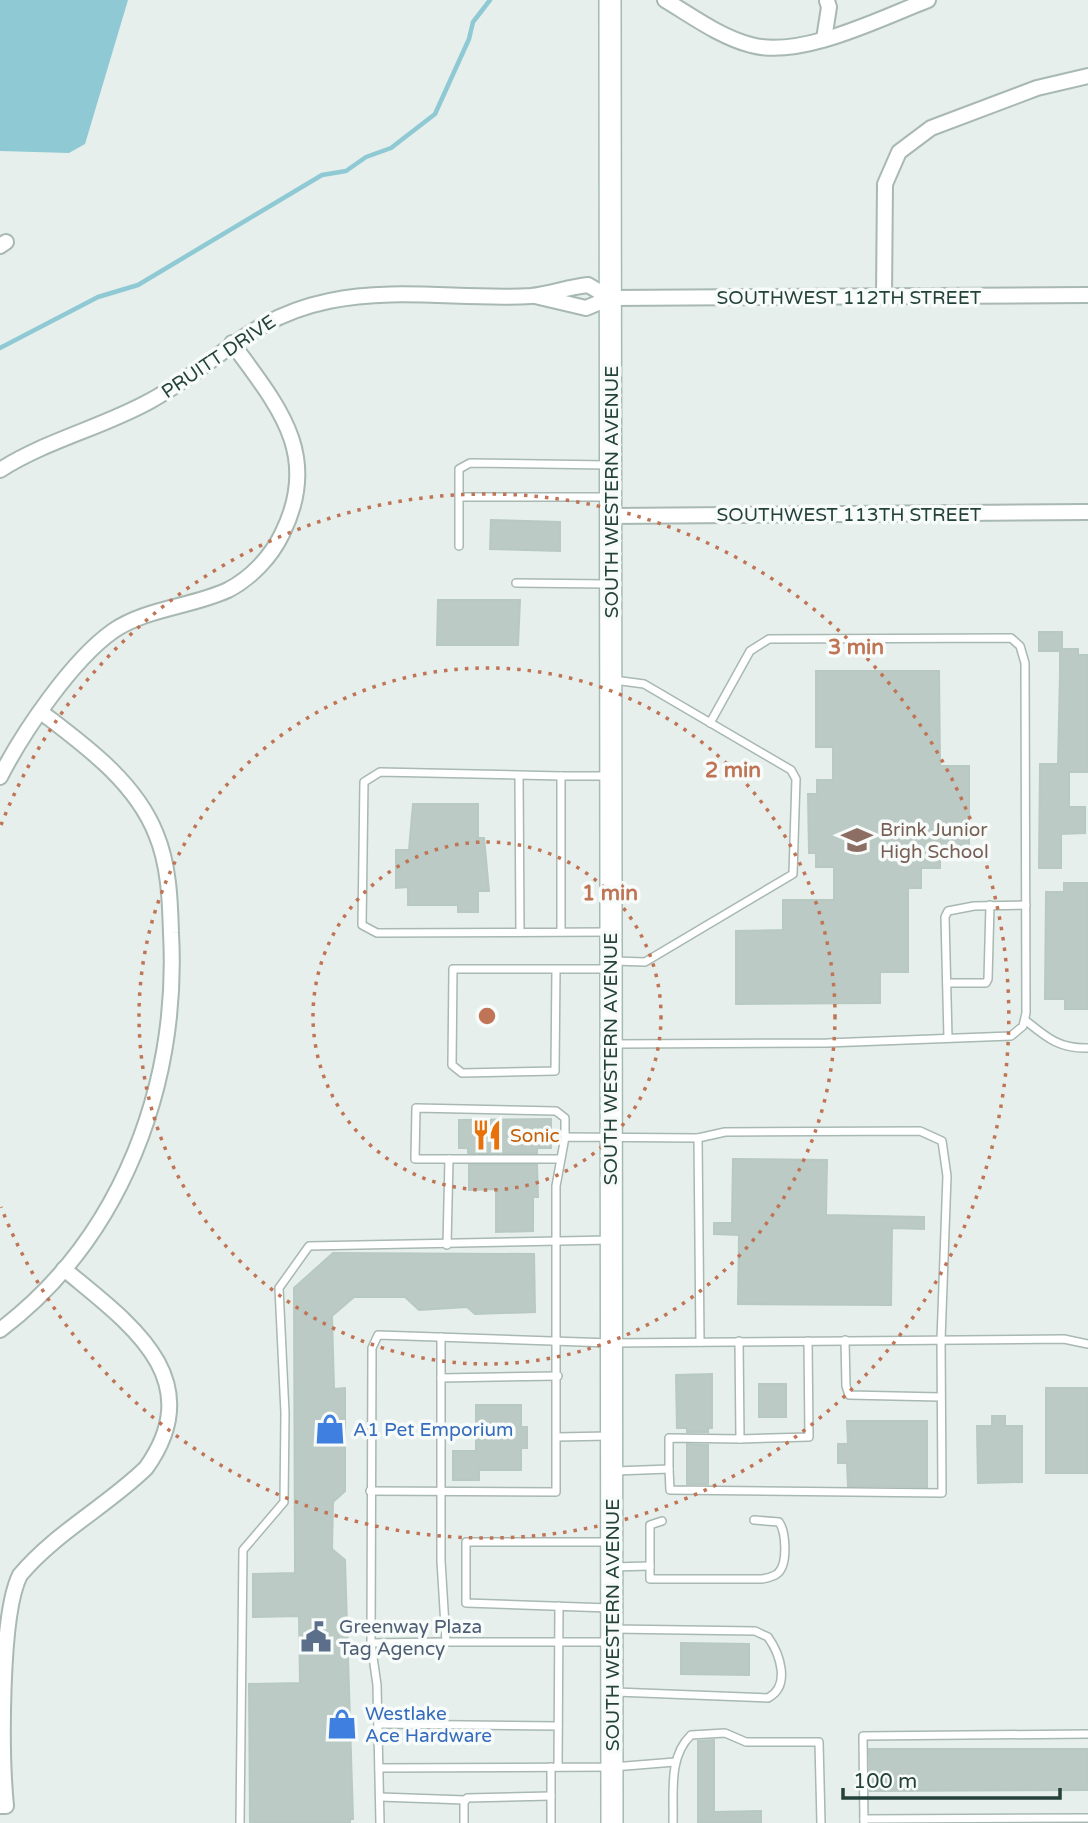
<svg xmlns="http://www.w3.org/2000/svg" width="1088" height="1823" viewBox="0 0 1088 1823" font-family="'Varela Round',sans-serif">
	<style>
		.water { fill: #8ec9d4 }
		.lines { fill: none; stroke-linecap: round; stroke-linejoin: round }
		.stream { stroke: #8ec9d4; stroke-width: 4.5 }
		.building { fill: #bbcac4; stroke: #b8c9c2; stroke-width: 2 }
		.lane-casing { stroke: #a8b8b2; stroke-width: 10 }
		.street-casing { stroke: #a8b8b2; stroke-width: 18 }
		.secondary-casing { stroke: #a4bbb3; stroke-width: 24 }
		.lane { stroke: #fff; stroke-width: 7 }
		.street { stroke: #fff; stroke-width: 14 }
		.secondary { stroke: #fff; stroke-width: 21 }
		.ring { fill: none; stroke: #c07456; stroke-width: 3.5; stroke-dasharray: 3.5 7 }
		.labels { text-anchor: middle; stroke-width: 7; stroke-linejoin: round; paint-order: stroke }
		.street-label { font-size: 19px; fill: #24423a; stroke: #f7fbf9 }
		.education-label { font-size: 19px; fill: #785e54; stroke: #f7fbf9; text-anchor: start }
		.food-label { font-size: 19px; fill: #c56008; stroke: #f7fbf9; text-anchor: start }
		.shop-label { font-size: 19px; fill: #366cbe; stroke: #f7fbf9; text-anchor: start }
		.service-label { font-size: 19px; fill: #4e5e75; stroke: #f7fbf9; text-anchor: start }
		.centre { fill: #c07456; stroke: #f7fbf9; stroke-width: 3.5 }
		.ring-label { font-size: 21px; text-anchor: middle; font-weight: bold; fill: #c07456; stroke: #f7fbf9; stroke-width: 7; stroke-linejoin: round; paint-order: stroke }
	</style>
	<rect width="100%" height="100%" fill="#e6efeb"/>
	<path class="water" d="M 0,0 L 128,0 L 85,144 L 69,153 L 0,151 Z"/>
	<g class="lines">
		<path class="stream" d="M 0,348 L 98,297 L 138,285 L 322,175 L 346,171 L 366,157 L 391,148 L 435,114 L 469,39 L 473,22 L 490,0"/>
	</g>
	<g class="building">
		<path d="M 491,520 L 560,522 L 560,551 L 490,549 Z"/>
		<path d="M 438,600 L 520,600 L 518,645 L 437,645 Z"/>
		<path d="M 1039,632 L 1062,632 L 1062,649 L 1078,649 L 1078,655 L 1088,655 L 1088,772 L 1069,772 L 1069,807 L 1085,807 L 1085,833 L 1061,834 L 1061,868 L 1039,868 L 1040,764 L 1058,764 L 1060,673 L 1060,651 L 1039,651 Z"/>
		<path d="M 816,671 L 939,671 L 940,766 L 969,766 L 969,853 L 940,853 L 940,868 L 921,868 L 921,888 L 908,888 L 908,972 L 880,972 L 880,1003 L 736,1004 L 736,931 L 783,930 L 783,900 L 834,900 L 834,867 L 816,867 L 816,853 L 809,853 L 808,794 L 817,794 L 817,780 L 833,780 L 833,747 L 816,747 Z"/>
		<path d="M 413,804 L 478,804 L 478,838 L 484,838 L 489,891 L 478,891 L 478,912 L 458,912 L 458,905 L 408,905 L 408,887 L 396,888 L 396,850 L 409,850 Z"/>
		<path d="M 1064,883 L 1088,883 L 1088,1009 L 1065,1009 L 1065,999 L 1045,999 L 1046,892 L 1064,892 Z"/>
		<path d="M 551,1119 L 551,1148 L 537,1148 L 537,1153 L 468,1153 L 468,1148 L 459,1148 L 459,1120 Z"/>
		<path d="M 733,1159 L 827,1160 L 826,1215 L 924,1217 L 924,1229 L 892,1228 L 891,1305 L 738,1304 L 739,1235 L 714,1234 L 714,1223 L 732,1223 Z"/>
		<path d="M 469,1165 L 537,1165 L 538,1197 L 533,1197 L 533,1231 L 496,1232 L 496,1189 L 469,1190 Z"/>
		<path d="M 333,1253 L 534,1254 L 535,1312 L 475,1314 L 467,1307 L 419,1310 L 405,1297 L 354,1297 L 332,1316 L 334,1389 L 345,1388 L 345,1491 L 333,1502 L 332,1549 L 345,1560 L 353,1819 L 350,1819 L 350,1823 L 250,1823 L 249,1684 L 300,1683 L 299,1616 L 253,1617 L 253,1574 L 295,1573 L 294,1288 Z"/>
		<path d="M 712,1374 L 712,1428 L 708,1428 L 708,1432 L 687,1432 L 687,1428 L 677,1428 L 676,1375 Z"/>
		<rect x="759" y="1384" width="27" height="33"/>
		<rect x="1046" y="1388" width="42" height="85"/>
		<path d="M 476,1405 L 521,1405 L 521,1427 L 527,1427 L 527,1448 L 521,1448 L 521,1470 L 479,1470 L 479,1480 L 453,1480 L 453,1451 L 476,1451 Z"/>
		<path d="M 992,1416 L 1005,1416 L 1005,1426 L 1022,1426 L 1022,1482 L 978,1483 L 977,1426 L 992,1426 Z"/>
		<path d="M 847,1421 L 927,1421 L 927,1487 L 848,1486 L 847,1463 L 838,1463 L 838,1444 L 848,1444 Z"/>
		<path d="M 687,1444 L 708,1445 L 708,1484 L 687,1484 Z"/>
		<path d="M 681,1643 L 749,1644 L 749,1675 L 681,1674 Z"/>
		<path d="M 714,1740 L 714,1812 L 761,1811 L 761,1823 L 698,1823 L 698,1741 Z"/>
		<path d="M 869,1749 L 1088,1749 L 1088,1790 L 870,1791 Z"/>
	</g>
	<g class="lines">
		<g class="lane-casing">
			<g id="lane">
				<path d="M 460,497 L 610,497"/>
				<path d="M 459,546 L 459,469 L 470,463 L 607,465"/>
				<path d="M 516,583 L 607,584"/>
				<path d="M 614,680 L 644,684 L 791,770 L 796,779 L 793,874 L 645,962 L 614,961"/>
				<path d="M 519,776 L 520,932"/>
				<path d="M 561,776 L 609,776"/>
				<path d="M 561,932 L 561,776 L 380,772 L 364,782 L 362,925 L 377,933 L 609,932"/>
				<path d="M 556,969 L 555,1071 L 462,1073 L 452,1065 L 453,969 L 609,969"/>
				<path d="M 947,983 L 986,983 L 988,979 L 990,905"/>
				<path d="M 1025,1020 C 1046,1037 1059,1049 1088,1048"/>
				<path d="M 948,1038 L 945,917 L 948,911 L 974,906 L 1026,905"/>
				<path d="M 615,1044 L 827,1043 L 1011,1036 L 1023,1026 L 1026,1013 L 1025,663 L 1020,646 L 1011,638 L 769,639 L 750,651 L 710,723"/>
				<path d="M 559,1159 L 415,1159 L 416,1108 L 556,1111 L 565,1118 L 565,1137"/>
				<path d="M 447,1245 L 449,1159"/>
				<path d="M 441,1337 L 441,1561 L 446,1642 L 609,1642"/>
				<path d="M 845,1340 L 846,1386 L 849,1395 L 940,1397"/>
				<path d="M 441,1378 L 558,1376"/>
				<path d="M 557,1437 L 609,1436"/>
				<path d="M 740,1439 L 809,1437 L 808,1341"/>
				<path d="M 669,1469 L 670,1490 L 942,1493 L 941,1340 L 947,1176 L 942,1141 L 920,1131 L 725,1132 L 698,1138 L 700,1342"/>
				<path d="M 616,1471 L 669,1469 L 669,1438 L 740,1439 L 739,1341"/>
				<path d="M 370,1491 L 556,1492 L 556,1186 L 565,1137 L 698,1138"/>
				<path d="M 662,1521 L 650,1525 L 650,1579 L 762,1579 C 767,1578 774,1577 778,1573 C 788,1564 786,1532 779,1522 L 754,1520"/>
				<path d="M 608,1542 L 466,1542 L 466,1603 L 609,1608"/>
				<path d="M 612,1567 L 650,1566"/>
				<path d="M 613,1629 L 755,1631 L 768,1637 C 780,1654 791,1686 768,1698 L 616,1692"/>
				<path d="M 371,1643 L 446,1642"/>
				<path d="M 378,1724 L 558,1726"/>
				<path d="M 558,1767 L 559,1606"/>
				<path d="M 379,1768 L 613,1767 L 675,1762"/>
				<path d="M 380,1797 L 465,1800"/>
				<path d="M 864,1819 L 1088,1818"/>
				<path d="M 240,1823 L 243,1550 L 284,1502 L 285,1413 L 279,1288 L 309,1246 L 610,1240"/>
				<path d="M 380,1823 L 377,1685 L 371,1643 L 372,1348 L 378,1335 L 611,1343 L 1064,1339 L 1088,1344"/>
				<path d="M 464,1823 L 464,1803 L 467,1798 L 551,1796"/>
				<path d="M 551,1823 L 551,1767"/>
				<path d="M 673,1823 C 674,1793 668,1757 691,1735 L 725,1733 L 746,1742 L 819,1742 L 821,1823"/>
				<path d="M 864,1823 L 863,1736 L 1088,1734"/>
			</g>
		</g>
		<g class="street-casing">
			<g id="street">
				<path d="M 665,0 C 692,16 720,37 751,45 C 801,59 881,18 928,0"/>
				<path d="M 824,39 L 829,7 L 827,1"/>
				<path d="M 0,246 L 6,242"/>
				<path d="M 535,296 L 586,308 L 610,298 L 1088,295"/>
				<path d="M 884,297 L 885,184 L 899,152 L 931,128 L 1037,88 L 1088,76"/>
				<path d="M 0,470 C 47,440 101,428 150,401 C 218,364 247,318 329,301 C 395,287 464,300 531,296 C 550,294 569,287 588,285 L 610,298"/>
				<path d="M 611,516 L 1088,512"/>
				<path d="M 0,777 C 23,732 72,660 113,631 C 147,608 191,607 228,590 C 251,578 271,557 282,534 C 322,454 277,405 232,343"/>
				<path d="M 0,1330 C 123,1237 179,1083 171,933 C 170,900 169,865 156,834 C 135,781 84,745 41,712"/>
				<path d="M 0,1806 L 6,1806 C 1,1755 0,1614 20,1575 C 55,1533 107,1506 146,1468 C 211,1377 126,1321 64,1269"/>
			</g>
		</g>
		<g class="secondary-casing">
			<path id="secondary" d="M 610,0 L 612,1823"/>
		</g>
		<use href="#lane" class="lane"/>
		<use href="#street" class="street"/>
		<use href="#secondary" class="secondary"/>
	</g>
	<g class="ring">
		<circle cx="487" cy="1016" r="174"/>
		<circle cx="487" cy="1016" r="348"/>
		<path d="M1 825A522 522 0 1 1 1 1207"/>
	</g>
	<defs>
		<g id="school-bare" transform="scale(2.415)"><path d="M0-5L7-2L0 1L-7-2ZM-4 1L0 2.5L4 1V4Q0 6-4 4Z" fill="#8d6e63" stroke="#f7fbf9" stroke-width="2.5" paint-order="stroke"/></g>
		<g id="restaurant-bare" transform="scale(2.415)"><path d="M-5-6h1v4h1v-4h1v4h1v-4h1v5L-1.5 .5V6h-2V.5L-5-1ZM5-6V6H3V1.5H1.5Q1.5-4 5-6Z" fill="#e8710a" stroke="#f7fbf9" stroke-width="2.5" paint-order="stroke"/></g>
		<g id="shop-bare" transform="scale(2.415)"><path d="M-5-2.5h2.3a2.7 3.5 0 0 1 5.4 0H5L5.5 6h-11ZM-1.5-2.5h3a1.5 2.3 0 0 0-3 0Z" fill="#3f7fe0" stroke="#f7fbf9" stroke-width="2.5" paint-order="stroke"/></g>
		<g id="civic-bare" transform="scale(2.415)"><path d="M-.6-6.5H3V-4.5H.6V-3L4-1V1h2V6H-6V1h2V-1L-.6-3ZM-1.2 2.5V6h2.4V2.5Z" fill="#5c6f8a" stroke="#f7fbf9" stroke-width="2.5" paint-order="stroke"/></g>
	</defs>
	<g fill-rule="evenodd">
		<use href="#school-bare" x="857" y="840"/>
		<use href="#restaurant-bare" x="487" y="1135"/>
		<use href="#shop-bare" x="330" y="1429"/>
		<use href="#civic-bare" x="316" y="1637"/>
		<use href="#shop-bare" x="342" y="1724"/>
	</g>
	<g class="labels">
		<g class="street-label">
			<text x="849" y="304">SOUTHWEST 112TH STREET</text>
			<text transform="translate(218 356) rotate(-34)" y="7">PRUITT DRIVE</text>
			<text transform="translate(611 492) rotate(-90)" y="7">SOUTH WESTERN AVENUE</text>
			<text x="849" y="521">SOUTHWEST 113TH STREET</text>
			<text transform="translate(610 1059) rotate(-90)" y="7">SOUTH WESTERN AVENUE</text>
			<text transform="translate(612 1625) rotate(-90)" y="7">SOUTH WESTERN AVENUE</text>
		</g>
		<g class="education-label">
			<text x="880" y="836">Brink Junior<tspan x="880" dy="22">High School</tspan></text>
		</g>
		<g class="food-label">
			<text x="510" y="1142">Sonic</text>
		</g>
		<g class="shop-label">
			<text x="353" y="1436">A1 Pet Emporium</text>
			<text x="365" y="1720">Westlake<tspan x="365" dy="22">Ace Hardware</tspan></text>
		</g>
		<g class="service-label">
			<text x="339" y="1633">Greenway Plaza<tspan x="339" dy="22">Tag Agency</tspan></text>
		</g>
	</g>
	<circle cx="487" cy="1016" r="10" class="centre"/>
	<g class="ring-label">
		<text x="856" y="654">3 min</text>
		<text x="733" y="777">2 min</text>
		<text x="610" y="900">1 min</text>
	</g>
	<path d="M843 1788v10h217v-10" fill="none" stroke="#24423a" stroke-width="3.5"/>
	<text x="853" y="1788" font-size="21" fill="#24423a" stroke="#f7fbf9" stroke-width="5" paint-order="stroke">100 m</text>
</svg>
